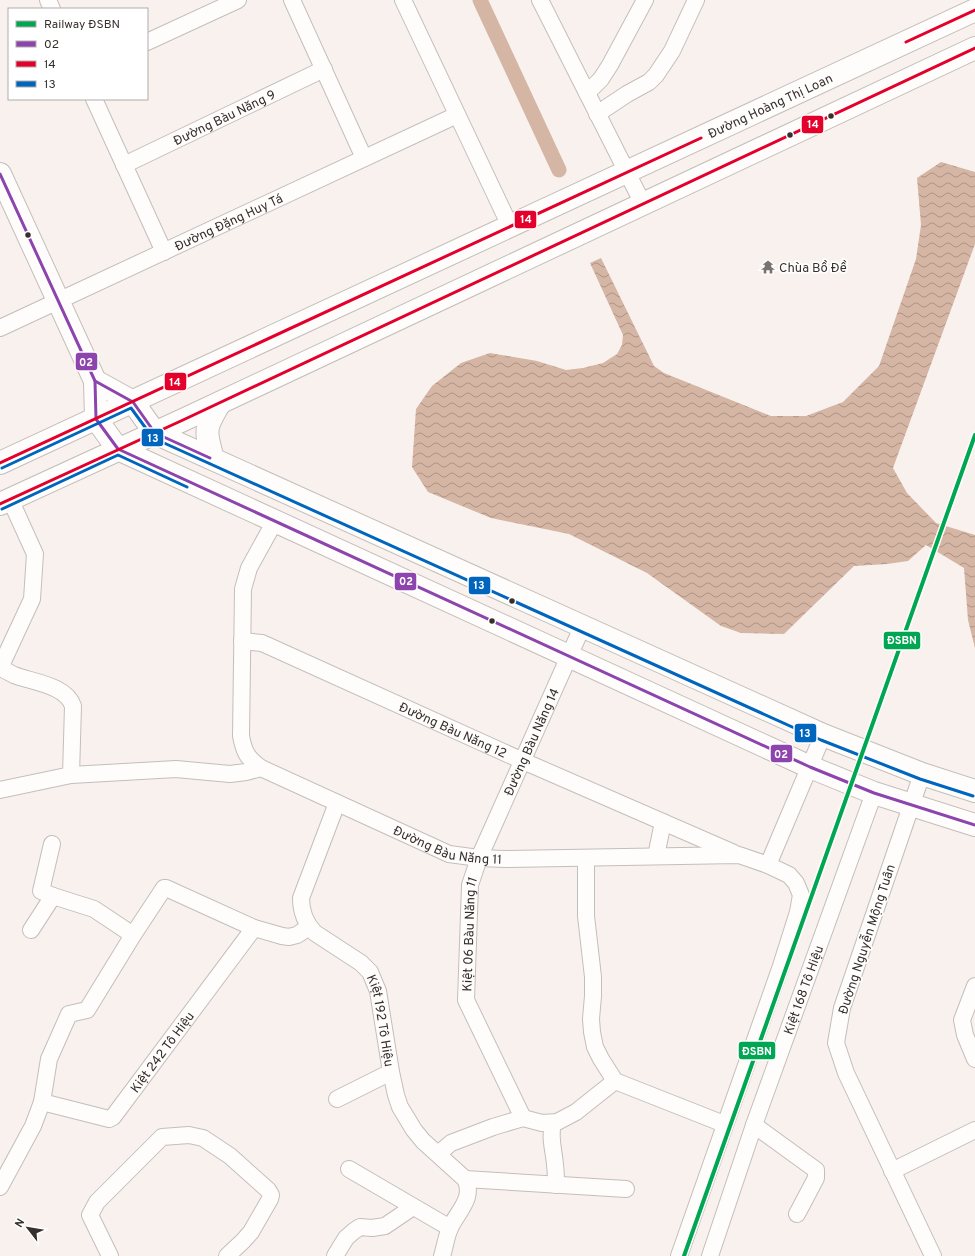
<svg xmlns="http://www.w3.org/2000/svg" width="975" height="1256" viewBox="0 0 975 1256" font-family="Overpass,sans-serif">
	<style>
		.water { fill: url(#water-waves) }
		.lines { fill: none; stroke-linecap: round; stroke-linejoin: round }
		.canal { stroke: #d5b5a4; stroke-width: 15 }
		.street-casing { stroke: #c4beba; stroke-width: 18 }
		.secondary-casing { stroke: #c4beba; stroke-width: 24 }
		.street { stroke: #fefdfc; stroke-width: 16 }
		.secondary { stroke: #fefdfc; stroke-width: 22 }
		.bus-1-casing { stroke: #fff; stroke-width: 6 }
		.bus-2-casing { stroke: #fff; stroke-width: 6 }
		.bus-3-casing { stroke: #fff; stroke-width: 6 }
		.bus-1 { stroke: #8e44ad; stroke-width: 3 }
		.bus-2 { stroke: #e4002b; stroke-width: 3 }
		.bus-3 { stroke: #0065bd; stroke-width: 3 }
		.rail-1-casing { stroke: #fff; stroke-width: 7 }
		.rail-1 { stroke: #00a651; stroke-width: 4 }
		.bus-dot { fill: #362f2c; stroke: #fff; stroke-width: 1.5 }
		.labels { text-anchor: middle; stroke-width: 3.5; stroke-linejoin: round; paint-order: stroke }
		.street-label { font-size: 13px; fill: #362f2c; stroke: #fff }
		.poi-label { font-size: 13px; fill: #362f2c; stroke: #fff; text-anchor: start }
		.line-badge { stroke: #fff; stroke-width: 1.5 }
		.badge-label { font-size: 11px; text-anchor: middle; font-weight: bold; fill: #fff }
	</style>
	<defs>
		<pattern id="water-waves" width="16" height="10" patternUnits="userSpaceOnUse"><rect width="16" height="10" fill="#d5b5a4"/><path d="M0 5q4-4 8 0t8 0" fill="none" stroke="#ae9486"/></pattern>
	</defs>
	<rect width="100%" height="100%" fill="#f9f1ed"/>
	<path class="water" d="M 941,162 L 975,172 L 975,244 L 893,468 L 907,493 L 936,523 L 975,535 L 975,648 L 968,620 L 964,568 L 926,545 L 908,561 L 887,564 L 854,566 L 784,634 L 741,633 L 721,626 L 647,573 L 569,534 L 491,518 L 428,492 L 412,467 L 416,409 L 432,386 L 461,363 L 490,353 L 537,361 L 566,370 L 583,368 L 603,363 L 617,354 L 622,345 L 623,335 L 590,263 L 601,258 L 654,366 L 664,373 L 771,416 L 806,416 L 843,402 L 879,366 L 916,259 L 921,225 L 917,178 Z"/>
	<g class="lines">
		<path class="canal" d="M 480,0 L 559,170"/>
		<g class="street-casing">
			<g id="street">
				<path d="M 48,0 L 52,9"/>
				<path d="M 292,0 L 364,158"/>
				<path d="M 403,0 L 510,226"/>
				<path d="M 540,0 L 643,204"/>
				<path d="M 147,42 L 238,0"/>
				<path d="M 587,93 L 601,79 L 610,65 L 645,0"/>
				<path d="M 94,99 L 164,252"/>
				<path d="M 597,114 L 627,94 L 649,82 L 656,75 L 672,51 L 696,0"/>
				<path id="s1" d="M 124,165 L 324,69"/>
				<path id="s2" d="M 0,328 L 457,115"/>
				<path d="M 10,499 L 35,554 L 32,599 L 0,668 C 5,670 10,673 14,675 C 32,682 66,685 73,706 L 71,775"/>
				<path id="s3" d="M 275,521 L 249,568 L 243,589 L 241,736 C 244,752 247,758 261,768 L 449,854 L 479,858 L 505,859 L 739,855 L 768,865 L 789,875 L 796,883 L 801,895 L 798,912 L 781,966 L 679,1256"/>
				<path id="s4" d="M 242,641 L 262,643 L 523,761 L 734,853"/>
				<path d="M 922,774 L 842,1008 L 836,1043 L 846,1073 L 933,1256"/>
				<path d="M 0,790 L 71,775 L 176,769 L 230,774 L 246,772 L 261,768"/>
				<path id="s5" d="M 337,803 L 301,898 C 301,912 305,923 315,933 L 361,963 L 370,972 L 378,991 L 391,1072 L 396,1095 L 400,1107 L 414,1130 L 423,1141 L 465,1179 C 475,1198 457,1212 450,1228 C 446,1237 445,1247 442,1256"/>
				<path d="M 52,844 L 41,891 L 53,896 L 94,909 L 133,935"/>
				<path d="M 656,856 L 663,822"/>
				<path d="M 586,858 L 586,916 L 593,977 L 593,996 L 591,1019 L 592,1032 L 595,1047 L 601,1059 L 615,1081 L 724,1124"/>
				<path d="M 768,865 L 823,735"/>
				<path d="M 31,930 L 53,896"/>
				<path d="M 975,986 L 962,1020 L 965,1035 L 975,1059"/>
				<path d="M 337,1099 L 391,1072"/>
				<path id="s6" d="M 42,1102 L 109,1119 L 113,1117 L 254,928"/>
				<path id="s7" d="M 523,1118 L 466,1000 L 470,885 L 479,858 L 583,625"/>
				<path d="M 553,1123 C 549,1138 554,1150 555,1165 C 556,1172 556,1178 556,1185"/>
				<path d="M 754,1125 L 816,1170 L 816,1178 L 797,1214"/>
				<path d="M 438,1154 L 451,1143 L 493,1127 L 523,1118 L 542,1123 L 557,1122 L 576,1112 L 615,1081"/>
				<path d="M 349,1169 L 450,1228"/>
				<path d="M 892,1171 L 975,1130"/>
				<path d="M 465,1179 L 626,1189"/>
				<path d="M 0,1187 L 33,1126 L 42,1102 L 49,1059 L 69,1014 L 87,1010 L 133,935 L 164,888 L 166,888 L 254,928 L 282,936 L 289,937 L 297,935 L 309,927"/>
				<path d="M 110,1256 L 90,1215 L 97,1202 L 162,1137 L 189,1135 L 203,1138 L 230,1156 L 268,1190 L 271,1195 L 270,1199 L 251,1232 L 243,1241 L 227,1256"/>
				<path d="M 335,1256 L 346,1238 L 354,1231 L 360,1227 L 372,1228 L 385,1226 L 413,1207"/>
				<path id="s8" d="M 710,1256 L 754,1125 L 874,793"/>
			</g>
		</g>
		<g class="secondary-casing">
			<g id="secondary">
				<path d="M 0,174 L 95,381 L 96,419 L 118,449 L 810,767 L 874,793 L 975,825"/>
				<path d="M 95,381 L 133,402 L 155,433 L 823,735 L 922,774 L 975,791"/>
				<path d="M 213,459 C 205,430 204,429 220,403"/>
				<path id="s9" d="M 0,463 L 975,10"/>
				<path d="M 0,504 L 183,420 L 975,48"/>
			</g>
		</g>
		<use href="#street" class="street"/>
		<use href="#secondary" class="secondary"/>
		<g class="bus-1-casing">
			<g id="bus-1">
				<path d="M 0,174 L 95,381 L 96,419 L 118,449 L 810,767 L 874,793 L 975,825"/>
				<path d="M 95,381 L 133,402 L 155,433 L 210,458"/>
			</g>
		</g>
		<g class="bus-2-casing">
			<g id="bus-2">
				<path d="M 906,42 L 975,10"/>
				<path d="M 0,463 L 701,138"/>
				<path d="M 0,504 L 183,420 L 975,48"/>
			</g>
		</g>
		<g class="bus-3-casing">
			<g id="bus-3">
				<path d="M 2,468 L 131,408 L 153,438 L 821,740 L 920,779 L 973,796"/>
				<path d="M 2,509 L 118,455 L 187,487"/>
			</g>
		</g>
		<use href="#bus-1" class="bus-1"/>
		<use href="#bus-2" class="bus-2"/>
		<use href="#bus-3" class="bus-3"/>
		<g class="rail-1-casing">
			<path id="rail-1" d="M 684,1256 L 975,435"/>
		</g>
		<use href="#rail-1" class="rail-1"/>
	</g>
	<defs>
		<g id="temple-bare" transform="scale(1.08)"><path d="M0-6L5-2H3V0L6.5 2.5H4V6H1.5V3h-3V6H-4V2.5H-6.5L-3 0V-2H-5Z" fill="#7a7370" stroke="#fff" stroke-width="2.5" paint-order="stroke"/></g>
	</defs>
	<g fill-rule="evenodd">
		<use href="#temple-bare" x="768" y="267"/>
	</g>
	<g class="bus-dot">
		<circle cx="831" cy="116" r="3.5"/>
		<circle cx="790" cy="135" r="3.5"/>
		<circle cx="28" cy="235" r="3.5"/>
		<circle cx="512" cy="601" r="3.5"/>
		<circle cx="492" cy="621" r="3.5"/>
	</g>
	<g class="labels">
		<g class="street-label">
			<text dy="5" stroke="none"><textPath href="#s9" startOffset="849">Đường Hoàng Thị Loan</textPath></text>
			<text dy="5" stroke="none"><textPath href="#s1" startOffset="111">Đường Bàu Năng 9</textPath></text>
			<text dy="5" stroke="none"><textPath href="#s2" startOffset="252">Đường Đặng Huy Tá</textPath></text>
			<text dy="5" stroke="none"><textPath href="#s4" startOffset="230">Đường Bàu Năng 12</textPath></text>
			<text dy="5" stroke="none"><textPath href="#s7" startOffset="402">Đường Bàu Năng 14</textPath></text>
			<text dy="5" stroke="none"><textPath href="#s3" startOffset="465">Đường Bàu Năng 11</textPath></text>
			<text dy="5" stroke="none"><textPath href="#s7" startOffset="197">Kiệt 06 Bàu Năng 11</textPath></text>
			<text transform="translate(866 939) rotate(-72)" y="5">Đường Nguyễn Mộng Tuân</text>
			<text dy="5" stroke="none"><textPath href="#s8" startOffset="282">Kiệt 168 Tô Hiệu</textPath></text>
			<text dy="5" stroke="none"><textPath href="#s5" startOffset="258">Kiệt 192 Tô Hiệu</textPath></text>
			<text dy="5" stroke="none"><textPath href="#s6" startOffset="155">Kiệt 242 Tô Hiệu</textPath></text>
		</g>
		<g class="poi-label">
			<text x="779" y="272">Chùa Bồ Đề</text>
		</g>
	</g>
	<g class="line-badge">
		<rect x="801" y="115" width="23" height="19" rx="4" fill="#e4002b"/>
		<rect x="514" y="210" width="23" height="19" rx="4" fill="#e4002b"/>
		<rect x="75" y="352" width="23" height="19" rx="4" fill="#8e44ad"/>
		<rect x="164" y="372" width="23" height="19" rx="4" fill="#e4002b"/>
		<rect x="141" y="428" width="23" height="19" rx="4" fill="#0065bd"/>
		<rect x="394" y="572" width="23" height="19" rx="4" fill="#8e44ad"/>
		<rect x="468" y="576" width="23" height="19" rx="4" fill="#0065bd"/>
		<rect x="883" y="631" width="38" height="19" rx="4" fill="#00a651"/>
		<rect x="794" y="723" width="23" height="20" rx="4" fill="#0065bd"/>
		<rect x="770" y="744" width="23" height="19" rx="4" fill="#8e44ad"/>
		<rect x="738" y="1041" width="38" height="19" rx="4" fill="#00a651"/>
	</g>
	<g class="badge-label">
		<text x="813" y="128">14</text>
		<text x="526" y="223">14</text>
		<text x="86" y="366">02</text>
		<text x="175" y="386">14</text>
		<text x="153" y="442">13</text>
		<text x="406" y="585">02</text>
		<text x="479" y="589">13</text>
		<text x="902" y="644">ĐSBN</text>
		<text x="805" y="737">13</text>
		<text x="781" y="758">02</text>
		<text x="757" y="1055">ĐSBN</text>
	</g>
	<rect x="8" y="8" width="140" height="92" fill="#ffffff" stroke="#afacab"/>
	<rect x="16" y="21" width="20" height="6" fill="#00a651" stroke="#afacab"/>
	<text x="44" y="28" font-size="12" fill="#362f2c">Railway ĐSBN</text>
	<rect x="16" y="41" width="20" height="6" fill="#8e44ad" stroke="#afacab"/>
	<text x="44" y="48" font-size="12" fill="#362f2c">02</text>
	<rect x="16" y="61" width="20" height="6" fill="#e4002b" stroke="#afacab"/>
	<text x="44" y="68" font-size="12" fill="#362f2c">14</text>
	<rect x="16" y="81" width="20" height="6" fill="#0065bd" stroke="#afacab"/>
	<text x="44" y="88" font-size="12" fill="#362f2c">13</text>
	<g transform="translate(28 1228) rotate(301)" stroke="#ffffff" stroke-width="3" paint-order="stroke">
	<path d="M0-3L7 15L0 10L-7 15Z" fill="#362f2c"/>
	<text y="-6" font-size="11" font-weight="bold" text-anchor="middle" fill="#362f2c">N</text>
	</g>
</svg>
